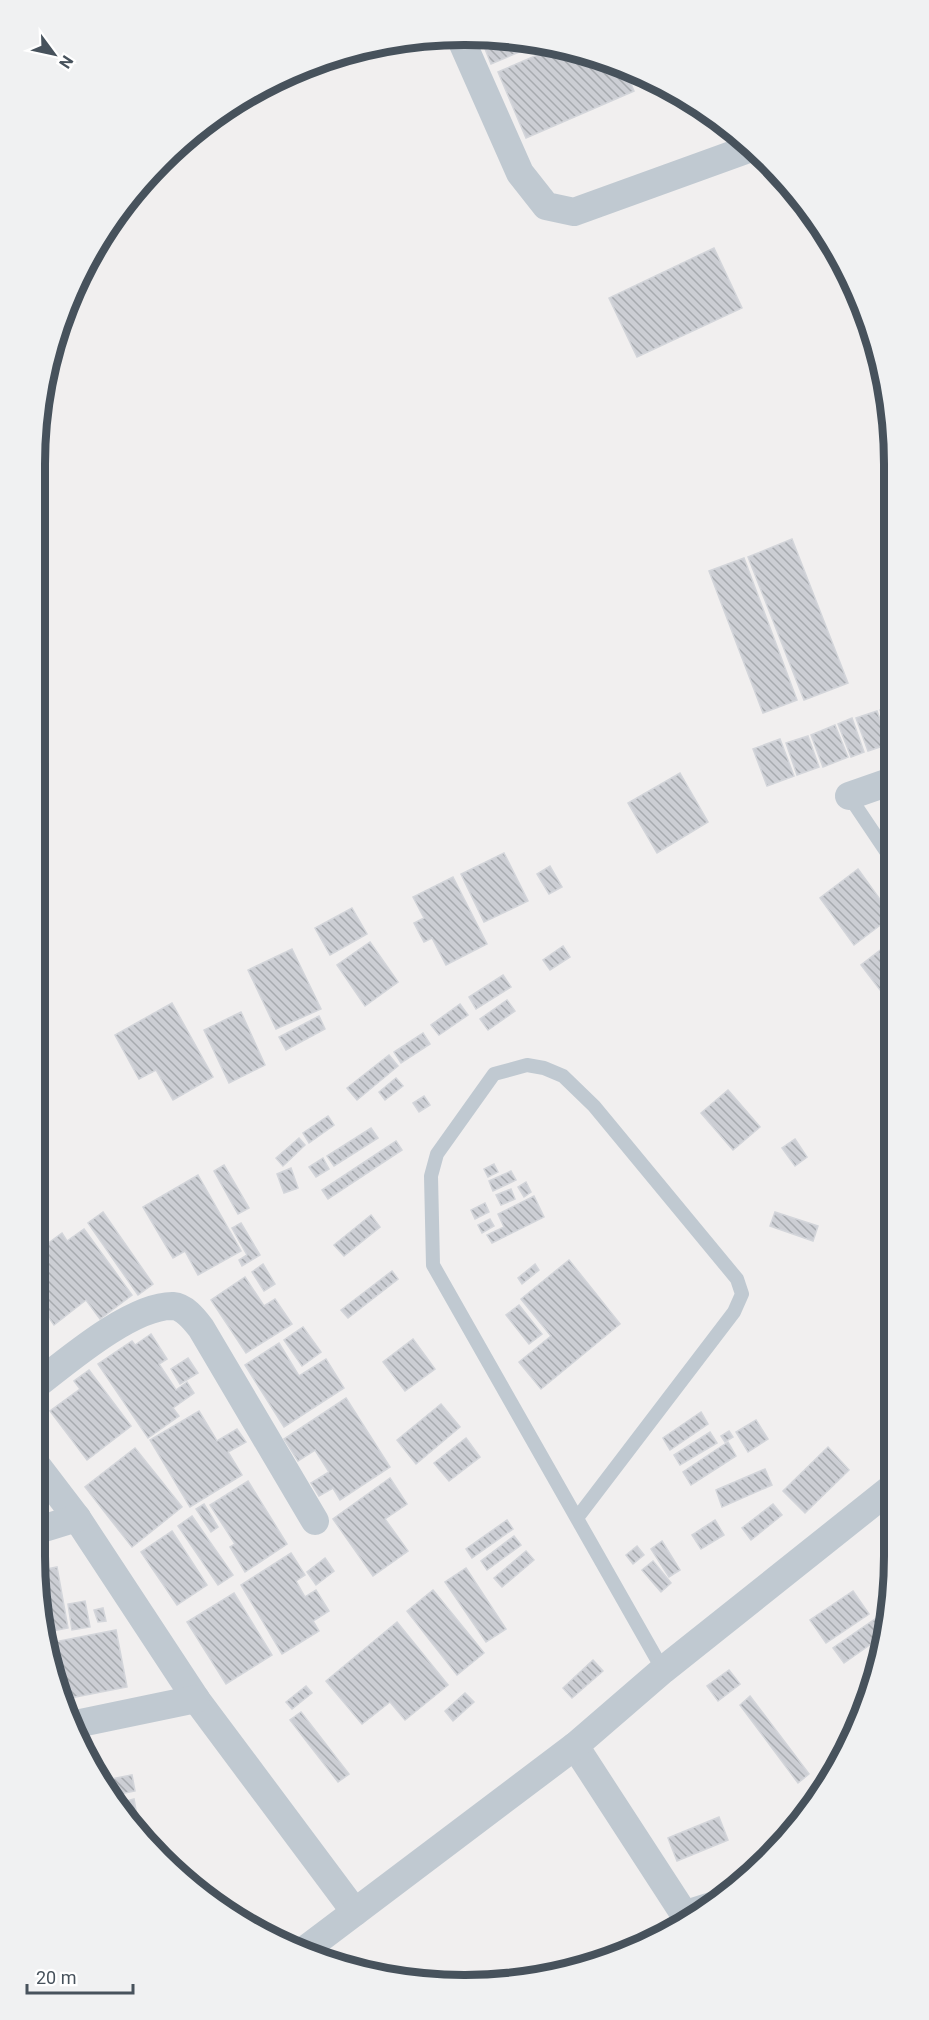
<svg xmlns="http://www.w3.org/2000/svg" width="929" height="2020" viewBox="0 0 929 2020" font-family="Roboto,sans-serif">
  <defs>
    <pattern id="building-back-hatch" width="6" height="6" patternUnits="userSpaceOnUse" patternTransform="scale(1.5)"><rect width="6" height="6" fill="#ccced4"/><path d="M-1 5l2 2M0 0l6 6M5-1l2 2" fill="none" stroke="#a7aaaf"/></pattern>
  </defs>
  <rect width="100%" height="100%" fill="#f1efef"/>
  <!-- building -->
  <g fill="url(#building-back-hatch)" stroke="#d3d5da" stroke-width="1.5">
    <polygon points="480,36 543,42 491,64"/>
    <polygon points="558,46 623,65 634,91 526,138 498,72"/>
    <polygon points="714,248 742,308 637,357 609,298"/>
    <polygon points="792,539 848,683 804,700 748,557"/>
    <polygon points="744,558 797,700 763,713 709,571"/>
    <polygon points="889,706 892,712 891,740 880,710"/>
    <polygon points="877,711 889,744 868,751 856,718"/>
    <polygon points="852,718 864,752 851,757 838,724"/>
    <polygon points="835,725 848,757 823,767 811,735"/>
    <polygon points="808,736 819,767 797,775 786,743"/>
    <polygon points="780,739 794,776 767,786 753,749"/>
    <polygon points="680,773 708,822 657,853 628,803"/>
    <polygon points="504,853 528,901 484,922 461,874"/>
    <polygon points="550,866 562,887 549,894 537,874"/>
    <polygon points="858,869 892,916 854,945 820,898"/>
    <polygon points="453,877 487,944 446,965 432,938 424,942 414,923 424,918 413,897"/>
    <polygon points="352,908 367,934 330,955 315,928"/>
    <polygon points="892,941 893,1007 861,965"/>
    <polygon points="370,942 398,982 365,1006 337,965"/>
    <polygon points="563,946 570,957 550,970 543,960"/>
    <polygon points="292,949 321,1009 276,1029 248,970"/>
    <polygon points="503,975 511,987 476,1009 469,997"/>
    <polygon points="507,1000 515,1011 488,1030 480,1019"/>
    <polygon points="172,1003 213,1077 173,1100 156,1070 139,1079 115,1035"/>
    <polygon points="460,1004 468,1015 439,1035 431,1025"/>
    <polygon points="241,1012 265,1065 229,1083 204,1030"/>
    <polygon points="319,1016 325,1029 286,1050 279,1037"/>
    <polygon points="423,1033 430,1044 401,1063 394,1052"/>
    <polygon points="389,1055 398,1066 357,1100 347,1088"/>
    <polygon points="396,1078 403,1086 385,1100 379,1092"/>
    <polygon points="728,1090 760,1127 733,1150 701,1113"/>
    <polygon points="424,1096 430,1105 419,1112 413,1103"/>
    <polygon points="328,1116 334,1125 309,1143 303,1133"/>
    <polygon points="371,1128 378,1138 334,1166 327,1156"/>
    <polygon points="299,1138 305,1145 283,1166 276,1158"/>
    <polygon points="795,1139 807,1157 795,1166 782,1148"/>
    <polygon points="396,1141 402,1150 328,1199 322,1190"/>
    <polygon points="323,1158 329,1169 316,1177 309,1167"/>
    <polygon points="494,1164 498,1172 488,1177 484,1169"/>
    <polygon points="224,1165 249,1208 238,1214 214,1171"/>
    <polygon points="291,1168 298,1188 284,1193 277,1174"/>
    <polygon points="511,1171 516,1180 493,1191 489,1181"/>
    <polygon points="198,1175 241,1251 198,1275 185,1251 173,1258 143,1207"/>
    <polygon points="526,1182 531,1192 524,1197 518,1187"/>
    <polygon points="511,1189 515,1199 501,1205 496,1195"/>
    <polygon points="534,1196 544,1217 492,1243 487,1235 504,1227 498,1214"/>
    <polygon points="485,1203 489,1212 475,1219 471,1210"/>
    <polygon points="103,1212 153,1284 138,1295 88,1223"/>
    <polygon points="775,1212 818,1226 813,1241 770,1226"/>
    <polygon points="371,1215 380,1227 344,1256 334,1245"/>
    <polygon points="490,1219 494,1226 482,1233 478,1225"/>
    <polygon points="241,1223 260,1255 242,1266 239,1260 247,1255 232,1228"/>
    <polygon points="84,1229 132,1295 100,1319 86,1300 54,1325 35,1298 35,1253 62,1233 67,1241"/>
    <polygon points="569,1260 620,1324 541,1389 519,1362 551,1336 521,1299"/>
    <polygon points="263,1264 275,1284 264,1291 252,1272"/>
    <polygon points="535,1264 539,1270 522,1284 518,1278"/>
    <polygon points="392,1271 398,1279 348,1318 341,1310"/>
    <polygon points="245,1277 264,1306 275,1299 292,1324 246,1353 211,1300"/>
    <polygon points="519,1305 542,1334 529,1344 506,1315"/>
    <polygon points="35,1322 45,1336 35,1344"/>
    <polygon points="303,1327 321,1352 302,1366 284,1340"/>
    <polygon points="151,1334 167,1359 159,1364 176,1390 187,1382 194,1393 173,1408 179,1416 148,1438 98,1364 132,1341 135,1345"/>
    <polygon points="413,1339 435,1369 405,1391 383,1362"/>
    <polygon points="279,1343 299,1376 326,1359 344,1388 284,1427 245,1365"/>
    <polygon points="188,1358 198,1373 180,1384 171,1369"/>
    <polygon points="89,1370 131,1426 87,1460 50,1411 80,1389 74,1381"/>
    <polygon points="346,1398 390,1467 340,1500 333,1488 319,1496 311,1483 329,1472 315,1450 298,1461 284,1439"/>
    <polygon points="441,1404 460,1427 416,1464 397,1440"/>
    <polygon points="199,1411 217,1441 237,1429 246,1442 228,1452 242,1475 190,1507 150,1440"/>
    <polygon points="701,1412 708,1424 670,1450 663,1438"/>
    <polygon points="756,1420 768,1439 748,1452 736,1432"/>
    <polygon points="729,1431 733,1437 725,1442 721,1436"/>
    <polygon points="710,1432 717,1443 680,1465 674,1455"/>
    <polygon points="466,1438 480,1457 449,1481 434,1463"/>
    <polygon points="728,1442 736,1456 691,1485 683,1472"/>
    <polygon points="828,1447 849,1470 805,1513 783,1491"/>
    <polygon points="135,1448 182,1507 132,1547 85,1487"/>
    <polygon points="765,1469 772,1485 722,1507 716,1490"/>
    <polygon points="390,1478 407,1504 385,1519 408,1551 373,1576 333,1519"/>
    <polygon points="248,1481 287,1544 245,1572 230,1547 235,1544 210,1505"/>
    <polygon points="204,1504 218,1527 211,1532 196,1509"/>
    <polygon points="773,1504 782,1515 751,1540 742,1528"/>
    <polygon points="192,1516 233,1575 218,1585 178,1526"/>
    <polygon points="507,1520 513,1529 472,1558 466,1549"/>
    <polygon points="715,1520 724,1535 701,1549 692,1535"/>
    <polygon points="172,1531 207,1585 177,1605 141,1552"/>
    <polygon points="514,1536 521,1545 487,1570 481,1561"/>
    <polygon points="662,1541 680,1570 669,1577 651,1549"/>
    <polygon points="637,1546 644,1555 633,1564 626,1555"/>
    <polygon points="526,1551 534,1560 502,1587 494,1578"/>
    <polygon points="291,1553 305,1575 296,1581 305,1597 316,1590 329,1611 313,1621 319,1631 282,1654 241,1585"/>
    <polygon points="325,1558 334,1571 316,1585 307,1572"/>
    <polygon points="653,1561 671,1583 661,1592 642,1570"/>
    <polygon points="894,1565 892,1579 886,1569"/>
    <polygon points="57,1567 68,1628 47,1632 37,1571"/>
    <polygon points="466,1568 506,1629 486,1642 445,1582"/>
    <polygon points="433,1590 484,1653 457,1675 407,1611"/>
    <polygon points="853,1591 869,1614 826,1643 810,1620"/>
    <polygon points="234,1593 272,1655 226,1684 187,1622"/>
    <polygon points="85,1601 90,1627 72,1630 68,1604"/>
    <polygon points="103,1608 106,1621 98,1622 94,1610"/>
    <polygon points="875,1619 885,1634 844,1663 833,1648"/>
    <polygon points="397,1622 448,1685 405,1720 390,1702 362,1724 326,1681"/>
    <polygon points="116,1630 127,1687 70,1698 68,1683 56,1686 49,1643"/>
    <polygon points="593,1660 603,1671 572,1698 563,1688"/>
    <polygon points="729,1670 740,1684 718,1701 707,1686"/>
    <polygon points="306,1686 312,1693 292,1709 286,1702"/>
    <polygon points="465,1693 474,1702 453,1721 445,1711"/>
    <polygon points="750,1696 809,1774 798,1783 740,1705"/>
    <polygon points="301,1712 349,1774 338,1782 290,1720"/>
    <polygon points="132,1775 135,1791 110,1796 102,1784 101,1781"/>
    <polygon points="134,1799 137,1816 126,1818 116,1804"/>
    <polygon points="719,1817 728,1840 677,1861 668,1838"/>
  </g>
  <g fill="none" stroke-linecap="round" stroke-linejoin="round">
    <!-- lane -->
    <g stroke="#c0c9d1" stroke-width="14">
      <polyline points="849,796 892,860"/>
      <polyline points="577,1518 734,1312 742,1294 737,1279 594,1106 563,1076 544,1068 527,1065 494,1074 437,1154 431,1176 433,1265 663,1670"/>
      <polyline points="682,1908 717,1897"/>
    </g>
    <!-- street -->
    <g stroke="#c0c9d1" stroke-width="28">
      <polyline points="459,35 520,173 546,206 574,212 751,148"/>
      <polyline points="849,796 892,781"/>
      <path d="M 35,1386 C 66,1362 132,1305 173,1306 C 185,1307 194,1319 201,1328 L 315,1521"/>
      <polyline points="35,1463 77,1518 196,1699 355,1912"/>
      <polyline points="35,1531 77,1518"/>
      <polyline points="71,1725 196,1699"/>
      <polyline points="575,1746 688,1920"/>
      <polyline points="306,1949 575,1746 663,1670 894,1486"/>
    </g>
  </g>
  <!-- crop -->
  <path d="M0 0H929V2020H0ZM464 45H465A419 419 0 0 1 884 464V1556A419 419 0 0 1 465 1975H464A419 419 0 0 1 45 1556V464A419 419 0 0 1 464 45Z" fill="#f0f1f2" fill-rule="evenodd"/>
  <path fill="none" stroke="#47525c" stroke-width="8" d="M464 45H465A419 419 0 0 1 884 464V1556A419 419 0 0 1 465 1975H464A419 419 0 0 1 45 1556V464A419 419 0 0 1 464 45Z"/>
  <!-- north arrow -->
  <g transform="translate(54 54) rotate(123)" stroke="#ffffff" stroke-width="4.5" paint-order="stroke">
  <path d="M0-4.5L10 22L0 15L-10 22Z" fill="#47525c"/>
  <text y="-9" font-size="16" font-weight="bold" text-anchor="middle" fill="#47525c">N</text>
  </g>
  <!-- scale -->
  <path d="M27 1984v9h106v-9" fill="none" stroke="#47525c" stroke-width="3"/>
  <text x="36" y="1984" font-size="18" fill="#47525c" stroke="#ffffff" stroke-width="4.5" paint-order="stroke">20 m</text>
</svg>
